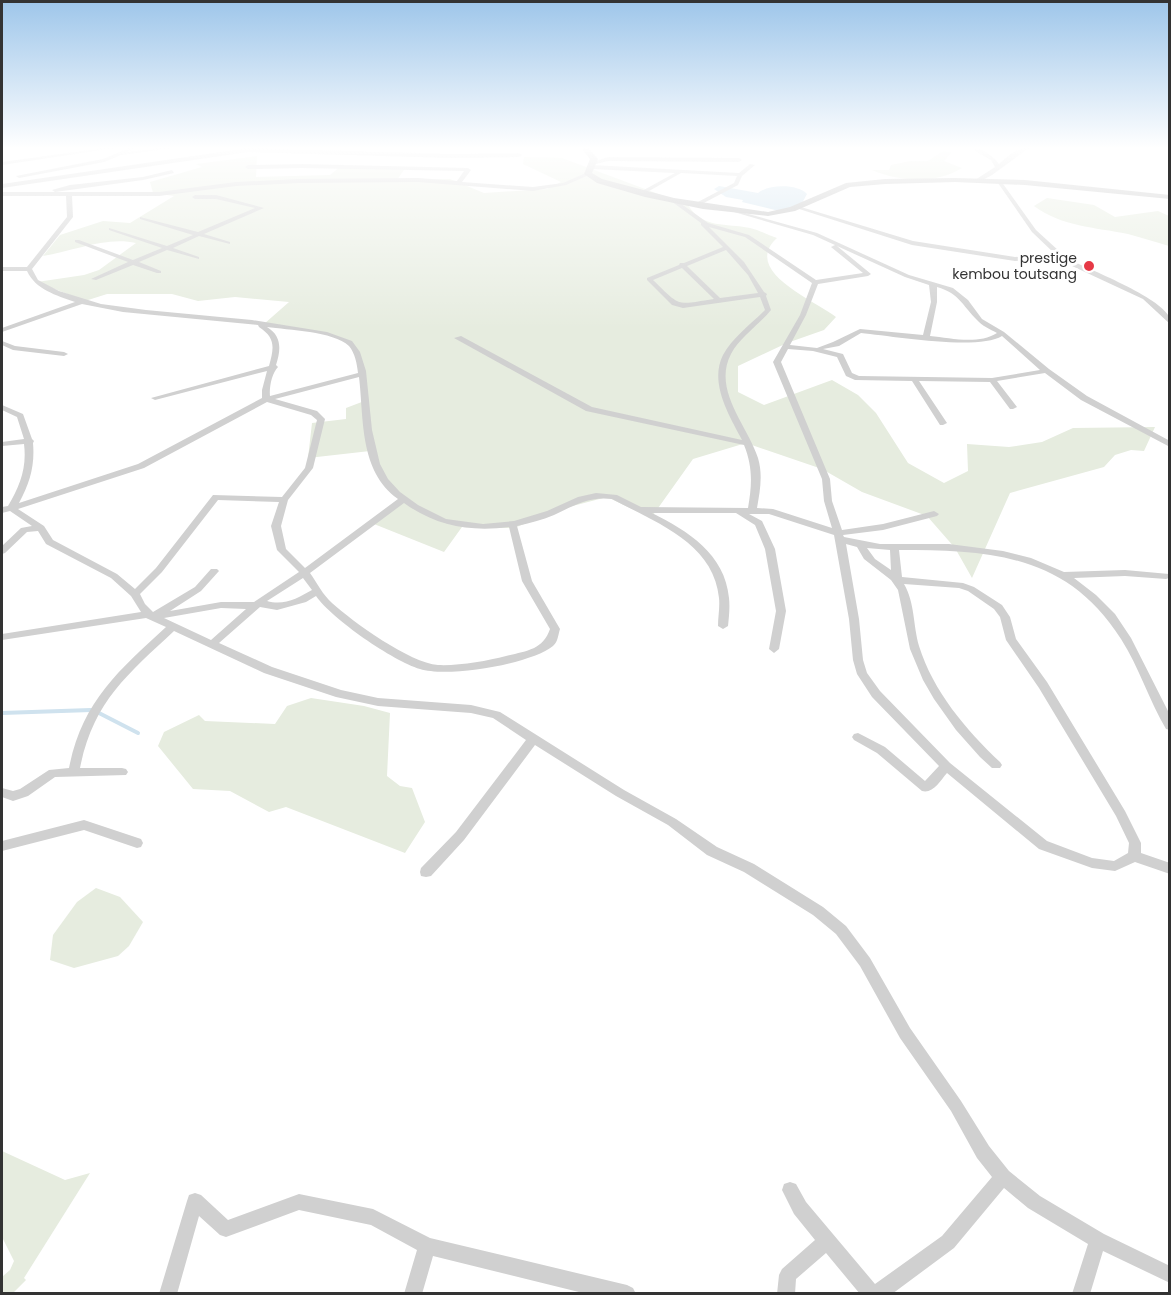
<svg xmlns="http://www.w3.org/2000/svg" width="1171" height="1295" viewBox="0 0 1171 1295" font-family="Poppins,sans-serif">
  <rect width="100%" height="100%" fill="#fff"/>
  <!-- green -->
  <g fill="#e6ecdf">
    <path d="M 943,151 L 952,152 L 944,161 L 962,168 C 936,184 900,182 872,170 L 889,170 L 891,165 L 910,161 L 928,161 Z"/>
    <path d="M 257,156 L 256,177 L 330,175 L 341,166 L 406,167 L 397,180 L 450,179 L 484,193 L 547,189 L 561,182 L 523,164 L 524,157 L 571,158 L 562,158 L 688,205 C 703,229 726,223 750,228 C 759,230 768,235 777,238 C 741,271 814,300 836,317 L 824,330 L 787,343 L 738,366 L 738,392 L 764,405 L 832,380 L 858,395 L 876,413 L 908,463 L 944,483 L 968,471 L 967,444 L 1009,447 L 1042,442 L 1073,428 L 1155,427 L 1144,451 L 1131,450 L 1115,455 L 1104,467 L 1010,493 L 972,578 L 955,548 L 927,516 L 862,492 L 822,469 L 746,443 L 693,459 L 651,518 L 607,497 L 565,508 L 514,528 L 462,527 L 444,552 L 369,522 L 403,502 L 385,483 L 370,451 L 308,458 L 312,423 L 346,419 L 346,408 L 367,400 C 365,386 360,356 351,346 C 336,331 285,327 264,324 L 289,302 L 235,297 L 198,301 L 172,294 L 107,294 L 85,301 L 37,282 L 84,275 L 99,270 L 136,243 C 107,236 73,251 43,256 L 60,235 L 103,221 L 130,223 L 174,196 L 153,193 L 150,182 L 202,167 L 196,164 Z"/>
    <path d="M 1047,198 L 1094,205 L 1115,217 L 1158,211 L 1169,216 L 1169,246 C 1156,242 1142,238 1128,234 C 1094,227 1063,227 1034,206 Z"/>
    <polygon points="311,698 364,706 390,713 387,776 400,786 412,788 425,822 405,853 286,807 269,812 230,791 193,789 158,746 164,732 199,715 205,721 275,724 287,706"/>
    <polygon points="96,888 120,897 143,922 129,946 118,956 74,968 50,960 53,935 77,902"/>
    <polygon points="2,1151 65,1180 90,1173 24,1278 26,1280 13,1293 2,1293 2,1277 10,1270 14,1261 2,1237"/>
  </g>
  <!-- water -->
  <path fill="#cfe2ee" d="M 719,186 L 758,193 C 769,184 798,184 807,194 L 801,205 L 779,211 L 742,202 L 743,200 L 726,197 L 714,189 Z"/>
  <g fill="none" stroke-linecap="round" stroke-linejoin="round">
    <!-- stream -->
    <g stroke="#cfe2ee" stroke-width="4">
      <polyline points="97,712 138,733"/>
      <polyline points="2,713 91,710"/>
    </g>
    <!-- street -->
    <g fill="#d0d0d0" fill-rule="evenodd">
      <polygon points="104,148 115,148 2,165 2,162"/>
      <polygon points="129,148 135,148 127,152 162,148 174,148 121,155 104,162 19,178 16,176 103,159"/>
      <polygon points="248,148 451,154 519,153 522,155 519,157 451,158 248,152 2,188 2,184"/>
      <path d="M 975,148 C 982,148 994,157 999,164 C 1007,157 1017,147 1029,148 L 992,175 L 977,183 L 975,180 L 995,167 L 991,160 L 975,151 Z"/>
      <polygon points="608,157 739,158 742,160 739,162 608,161 592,165 739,173 750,164 755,165 742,176 738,185 698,206 695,204 696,203 734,183 737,176 681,173 642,195 639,193 640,192 675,173 591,169 588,167 592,165 590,163"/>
      <path d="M 302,164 L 468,168 L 471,170 L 462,182 L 533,187 L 563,183 L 588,172 L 591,174 L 566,185 L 533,191 L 418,182 L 299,183 L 236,186 L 159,196 L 72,196 L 73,217 L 32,269 L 38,280 L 59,291 L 101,304 L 146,310 L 252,320 L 327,332 L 352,341 L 360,352 L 366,371 L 372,430 L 380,464 L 388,479 L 400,492 L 418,505 L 446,519 L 483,524 L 514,521 L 547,511 L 578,497 L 596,493 L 617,495 L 641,507 L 748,508 C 752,485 753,467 744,445 L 586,411 L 454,338 L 461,336 L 592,407 L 742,440 C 729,415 709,383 723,355 C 732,338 751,324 765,310 L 760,297 L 683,308 L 672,305 L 647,280 L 647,278 L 679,265 L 680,263 L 684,263 L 723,247 L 701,225 L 701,223 L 671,201 L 670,200 L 673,198 L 708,223 L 749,235 L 816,280 L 863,273 L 831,247 L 835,245 L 813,235 L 734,212 L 734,210 L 817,233 L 909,275 L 953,288 L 968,300 L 982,319 L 1004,332 L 1049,369 L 1087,396 L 1170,441 L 1170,447 L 1081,400 L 1045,373 L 997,381 L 1017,407 L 1013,409 L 1010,409 L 990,382 L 919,381 L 947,423 L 943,425 L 940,425 L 912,381 L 855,380 L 846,376 L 837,357 L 813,351 L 788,349 L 781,362 L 830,479 L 832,501 L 842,530 L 883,524 L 934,511 L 939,514 L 937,516 L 883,530 L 843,535 L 844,537 L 880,544 L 949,544 L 1003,551 L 1031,558 L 1064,572 L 1125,570 L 1169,574 L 1169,578 L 1166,579 L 1125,576 L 1074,578 L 1096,595 L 1115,614 L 1131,638 L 1170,715 L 1170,730 L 1166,729 C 1149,700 1139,667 1121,639 C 1067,554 990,550 899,550 L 902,577 L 963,583 L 974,587 L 1002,605 L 1010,617 L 1016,639 L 1047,682 L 1125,811 L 1141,843 L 1141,853 L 1170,863 L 1170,874 L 1135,862 L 1115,871 L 1092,868 L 1039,849 L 947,773 C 940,781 933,794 922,791 L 877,753 L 854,740 L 852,737 L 854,734 L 858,733 L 885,747 L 925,781 L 939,766 L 872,697 L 857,674 L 853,660 L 849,619 L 834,535 L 769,514 L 749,514 L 762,521 L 775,549 L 786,611 L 779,649 L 774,653 L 769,649 L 776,611 L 765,549 L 755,525 L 736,513 L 652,513 C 688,531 725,554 729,598 C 730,607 729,617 728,626 L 723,629 L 718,626 C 718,617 720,607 719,598 C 714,543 655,522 612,499 C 589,496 573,506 554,515 C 542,520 530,523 517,526 L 532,581 L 560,629 C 558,635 558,642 553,646 C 531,664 448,678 420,669 C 393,661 332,619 316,596 L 306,602 L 277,610 L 260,607 L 219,643 L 272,667 L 341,690 L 378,698 L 471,705 L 500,712 L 624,790 L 676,819 L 717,847 L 754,864 L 823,907 L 846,926 L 870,958 L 910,1028 L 961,1101 L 989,1146 L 1009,1171 L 1040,1196 L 1104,1234 L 1170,1266 L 1170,1283 L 1103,1251 L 1090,1294 L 1072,1294 L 1088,1244 L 1028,1208 L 1004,1188 L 954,1248 L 892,1294 L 860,1294 L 826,1253 L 796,1279 L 795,1294 L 777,1294 L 779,1275 L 782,1269 L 815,1240 L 794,1214 L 782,1190 L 784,1184 L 790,1182 L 796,1184 L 806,1202 L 875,1284 L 942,1236 L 992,1177 L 977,1158 L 951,1111 L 900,1038 L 860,966 L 836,934 L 813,915 L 744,872 L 707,855 L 668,825 L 616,796 L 535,745 L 464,840 L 431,876 L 426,877 L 421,876 L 420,872 L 421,868 L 456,832 L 526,740 L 493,718 L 471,713 L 378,706 L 336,697 L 264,673 L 174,631 C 127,675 93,702 80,768 L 122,768 L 126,769 L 128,772 L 126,775 L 55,777 L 28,796 L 13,801 L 2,797 L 2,788 L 13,791 L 20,789 L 49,770 L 69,768 C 82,702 118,671 166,627 L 146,618 L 2,640 L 2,634 L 141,612 L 131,596 L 111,578 L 46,544 L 38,531 L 27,532 L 5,553 L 2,554 L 2,546 L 21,528 L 32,526 L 10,511 L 2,513 L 2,507 L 8,506 C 20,486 27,468 24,444 L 2,446 L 2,442 L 24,439 L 17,417 L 2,410 L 2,405 L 23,414 L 32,439 L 34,441 L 33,443 C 35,465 30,483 19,503 L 138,464 L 262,398 L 262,390 L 267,371 L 155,400 L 151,398 L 269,366 C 274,348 276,338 259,327 L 258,325 L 123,312 L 82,304 L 2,332 L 2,328 L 75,302 C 56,295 36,290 27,271 L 2,271 L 2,267 L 27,267 L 67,217 L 66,196 L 2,196 L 2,192 L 159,192 L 236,182 L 299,179 L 418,178 L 457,181 L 464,171 L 302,168 L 248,169 L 245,167 L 248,165 ZM 709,227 L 745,237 L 812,283 L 800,315 L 773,362 L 822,479 L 824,501 L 832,528 L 773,509 L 757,508 C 760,491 763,475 758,458 C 748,426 712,390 731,354 C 740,337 759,325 771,310 L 766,296 L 767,294 L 764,292 L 744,262 ZM 837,246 L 905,277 L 929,285 L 931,302 L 923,335 L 860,329 L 833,342 L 817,348 L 790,345 L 806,315 L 818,284 L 868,276 L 871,274 ZM 726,250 L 748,275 L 758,293 L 720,298 L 687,266 ZM 682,268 L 714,299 C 675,305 681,307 653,280 ZM 937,287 C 960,294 961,304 977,320 C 982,326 990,329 997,333 C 978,345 951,338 930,336 L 937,302 ZM 267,327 C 288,330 333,331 349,346 C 355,353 357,364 358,373 L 270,396 C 269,387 272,373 278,367 L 276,365 C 281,350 282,336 267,327 ZM 861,333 C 892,336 978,351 1002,336 L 1040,370 L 992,378 L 859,376 L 852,373 L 843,354 L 823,349 L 839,346 ZM 359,377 C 364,419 359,471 398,499 L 305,568 L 286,549 L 281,526 L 288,500 L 313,468 L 325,419 L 317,411 L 275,399 ZM 267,402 L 311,415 L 317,420 L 305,468 L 282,497 L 213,495 L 156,568 L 135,589 L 117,574 L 53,540 L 44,526 L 18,509 L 144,468 ZM 218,500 L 279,502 L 271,526 L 277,550 L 299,572 L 254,602 L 221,602 L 170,611 L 201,591 L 219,571 L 217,569 L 211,569 L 195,587 L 153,612 L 145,604 L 140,594 L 162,572 ZM 404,503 C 436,526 470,532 509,527 L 522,581 L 550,629 C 543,650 526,651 506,656 C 487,661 458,666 438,665 C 410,663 353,622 332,603 C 323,595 317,583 310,573 ZM 846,544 L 857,547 L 864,559 L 891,580 L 898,590 L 910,649 L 923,680 L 934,699 L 956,730 L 980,757 L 992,768 L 1000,768 L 1002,765 L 1000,762 C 966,730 933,691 919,646 C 913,625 915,603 904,584 L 959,588 L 968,591 L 994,609 L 1000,617 L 1006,640 L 1039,688 L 1116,816 L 1129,843 L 1128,853 L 1114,861 L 1092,858 L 1047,841 L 950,763 L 880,691 L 867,673 L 863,660 L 859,619 ZM 867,548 L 890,550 L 891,570 L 875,559 ZM 303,578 L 312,590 C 298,598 284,606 267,601 ZM 221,608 L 246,609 L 211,640 L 164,618 Z"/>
      <polygon points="172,170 174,173 143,180 55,192 52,190 70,185 143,177"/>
      <path d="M 1001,181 L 1036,230 L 1059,251 L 1061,256 C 1084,267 1156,295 1168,315 C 1170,319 1170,320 1170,324 L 1143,299 L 1057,259 L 1015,261 L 912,245 L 796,208 L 801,207 L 913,241 L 1015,257 L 1055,255 L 1054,253 L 1032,232 L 998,183 Z"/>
      <polygon points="216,195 264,208 204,234 230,242 230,244 199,236 173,248 199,257 199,259 167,250 139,262 161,271 161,273 157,273 133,265 96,280 91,279 128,262 75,242 75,240 79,240 133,260 162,248 109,230 109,228 167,246 193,235 140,219 140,217 198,232 255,208 216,199 195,199 192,197 195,195"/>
      <polygon points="2,341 15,346 64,352 68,354 64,356 13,350 2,345"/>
      <polygon points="84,820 141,839 143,843 141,847 137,848 84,830 2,851 2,841"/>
      <polygon points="195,1193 201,1195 228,1220 299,1194 373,1209 430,1238 627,1285 633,1288 636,1294 587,1294 433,1256 422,1294 404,1294 417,1250 371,1225 299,1210 226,1237 220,1235 199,1216 177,1294 159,1294 187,1201 189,1195"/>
    </g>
    <!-- secondary -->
    <polygon fill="#bdbdbd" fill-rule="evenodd" points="581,148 588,148 598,159 592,173 602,179 674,198 768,212 790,207 846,183 885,179 955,178 1025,180 1170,195 1170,199 1025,185 955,182 885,184 850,187 795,211 768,216 703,209 645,197 597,183 584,174 590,159"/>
  </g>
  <!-- sky -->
  <linearGradient id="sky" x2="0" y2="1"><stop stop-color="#9ec6ea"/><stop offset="0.45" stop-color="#fff"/><stop offset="1" stop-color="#fff" stop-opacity="0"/></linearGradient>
  <rect width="1171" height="329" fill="url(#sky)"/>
  <!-- markers -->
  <circle fill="#e63946" stroke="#fff" stroke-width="2" cx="1089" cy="266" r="6"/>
  <g text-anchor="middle" stroke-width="6" stroke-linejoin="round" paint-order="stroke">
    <!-- far-poi labels -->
    <g font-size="14" fill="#333" stroke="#fff" text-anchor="end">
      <text x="1077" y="263">prestige<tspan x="1077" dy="16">kembou toutsang</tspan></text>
    </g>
  </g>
  <!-- border -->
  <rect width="1171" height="1295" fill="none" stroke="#333333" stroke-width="6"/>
</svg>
